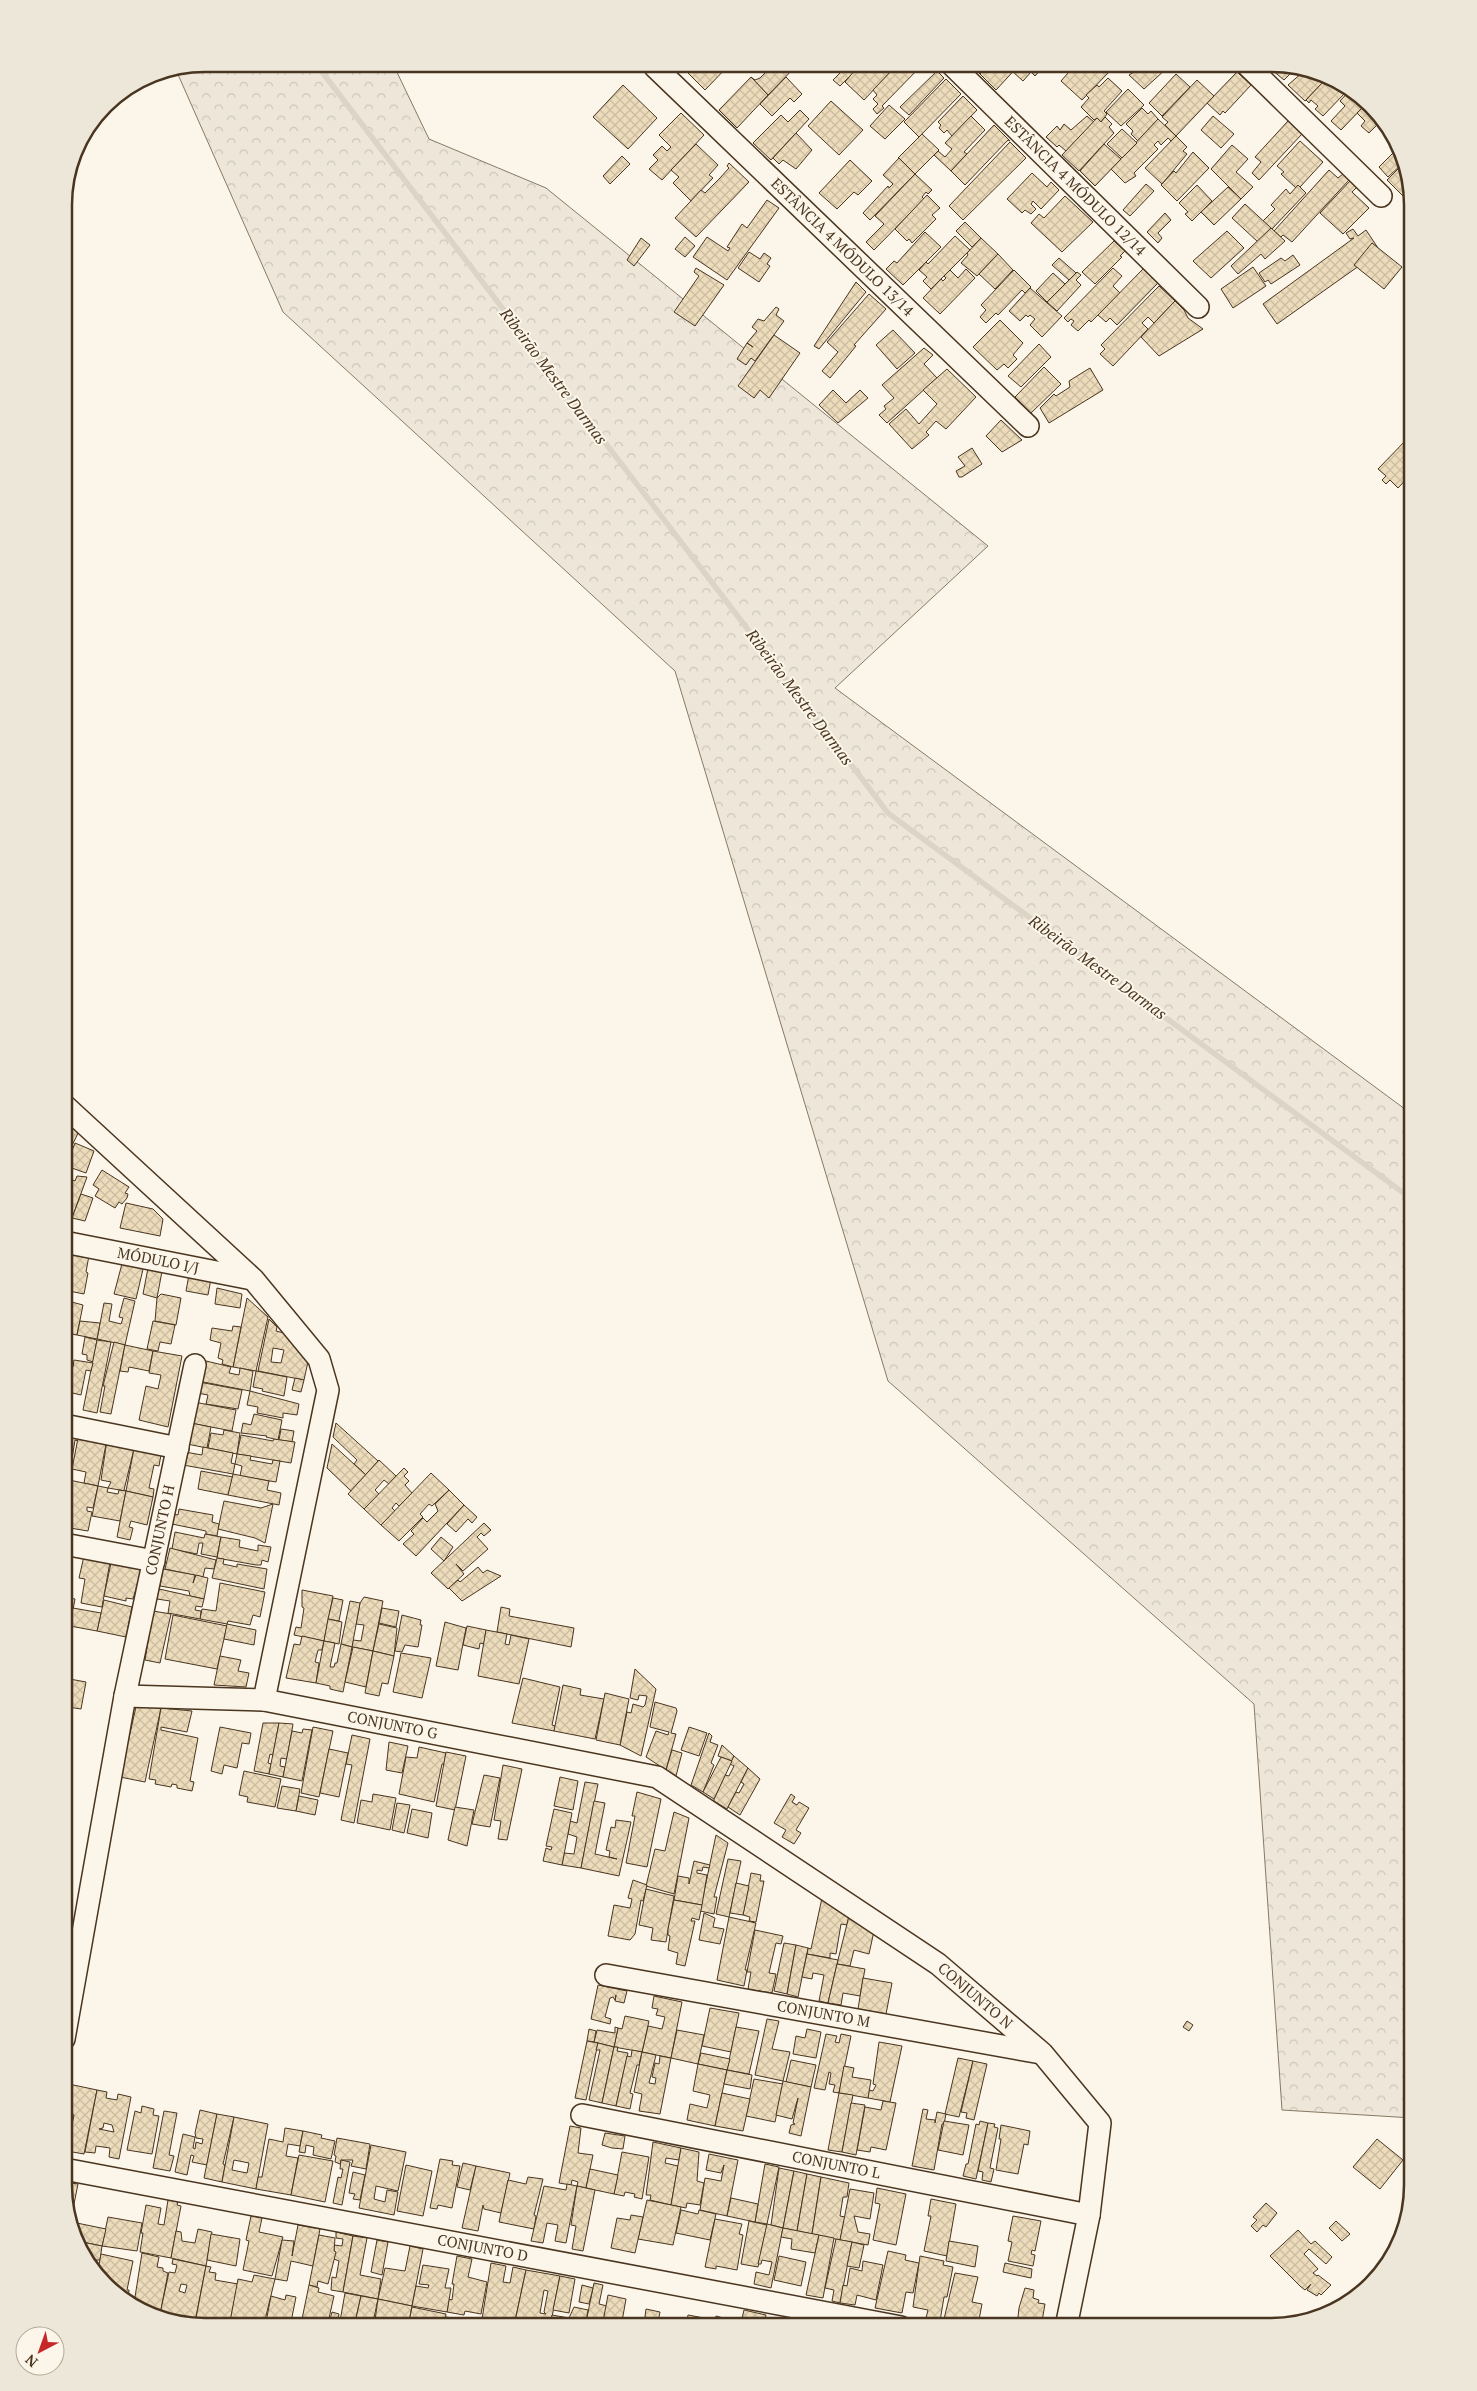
<svg xmlns="http://www.w3.org/2000/svg" width="1477" height="2391" viewBox="0 0 1477 2391" font-family="'PT Serif',serif">
  <defs>
    <pattern id="forest-crowns" width="20" height="18" patternUnits="userSpaceOnUse" patternTransform="scale(1.25)"><rect width="20" height="18" fill="#ede6d9"/><path d="M2 6a3 3 0 1 1 6 0M12 15a3 3 0 1 1 6 0" fill="none" stroke="#cdc6ba"/></pattern>
    <pattern id="building-cross-hatch" width="8" height="8" patternUnits="userSpaceOnUse" patternTransform="scale(1.25)"><rect width="8" height="8" fill="#ecdcbc"/><path d="M0 0l8 8M0 8l8-8" fill="none" stroke="#ccbda1"/></pattern>
  </defs>
  <rect width="100%" height="100%" fill="#fbf6e9"/>
  <!-- forest -->
  <polygon fill="url(#forest-crowns)" stroke="#887966" points="206,64 393,64 429,139 546,188 988,546 835,688 1413,1115 1413,2118 1282,2110 1254,1704 888,1381 675,671 283,312 176,70"/>
  <g fill="none" stroke-linecap="round" stroke-linejoin="round">
    <!-- stream -->
    <polyline stroke="#dcd4c6" stroke-width="5.5" points="316,64 888,813 1413,1200"/>
  </g>
  <!-- building -->
  <g fill="url(#building-cross-hatch)" stroke="#4a3520" fill-rule="evenodd">
    <polygon points="687,64 730,64 705,90 683,68"/>
    <polygon points="774,64 798,64 768,95 751,77 755,80 760,78"/>
    <polygon points="839,64 862,64 840,86 833,80 844,69"/>
    <polygon points="866,64 898,64 864,100 845,82 855,70 857,73"/>
    <polygon points="898,64 926,64 923,64 882,106 884,108 877,114 873,109 878,104 873,99 877,95 873,90"/>
    <polygon points="970,64 990,64 980,74"/>
    <polygon points="990,64 1020,64 996,90 980,74"/>
    <polygon points="1020,64 1046,64 1035,76 1031,72 1023,81 1013,72"/>
    <polygon points="1076,64 1100,64 1109,72 1082,100 1061,81"/>
    <polygon points="1100,64 1117,64 1109,72"/>
    <polygon points="1161,64 1166,69 1144,89 1129,75 1134,72 1126,65"/>
    <polygon points="1265,64 1281,64 1295,69 1284,80"/>
    <polygon points="937,71 944,78 909,115 900,107"/>
    <polygon points="1237,72 1251,85 1225,113 1223,111 1220,115 1207,103"/>
    <polygon points="1303,72 1325,80 1305,101 1288,85"/>
    <polygon points="1176,74 1190,87 1162,116 1149,103"/>
    <polygon points="751,77 768,95 737,128 719,110"/>
    <polygon points="786,77 802,94 794,102 790,98 772,116 760,104"/>
    <polygon points="1108,78 1122,91 1104,111 1107,114 1101,122 1097,118 1094,120 1081,107 1089,98 1086,95 1097,85 1099,87"/>
    <polygon points="946,79 961,94 919,137 904,122"/>
    <polygon points="1197,80 1214,96 1176,136 1165,125 1168,122 1162,117"/>
    <polygon points="1325,80 1345,86 1341,90 1344,94 1323,116 1315,109 1318,106 1311,100 1309,103 1306,100"/>
    <polygon points="623,85 657,118 628,149 593,117"/>
    <polygon points="1128,89 1144,105 1121,126 1106,112"/>
    <polygon points="1351,89 1365,105 1341,130 1331,121 1345,106 1340,101"/>
    <polygon points="963,96 977,110 952,136 947,130 944,133 939,128 941,125 938,122"/>
    <polygon points="831,101 863,130 839,155 808,126"/>
    <polygon points="889,105 905,119 885,139 870,126"/>
    <polygon points="1365,105 1380,122 1369,133 1361,126 1365,121 1357,113"/>
    <polygon points="1142,108 1148,114 1151,111 1158,119 1138,141 1131,134 1133,131 1126,124"/>
    <polygon points="800,110 809,119 771,160 753,143 781,115 788,122"/>
    <polygon points="681,113 704,135 662,180 649,169 658,160 653,155 662,146 667,151 671,147 659,135"/>
    <polygon points="971,116 985,130 964,152 967,154 951,171 934,155 938,151 945,157 952,149 945,143"/>
    <polygon points="1087,116 1094,122 1066,151 1059,145 1057,147 1046,137 1057,126 1060,130 1064,124 1071,130"/>
    <polygon points="1213,116 1234,134 1221,148 1201,130"/>
    <polygon points="1105,117 1112,124 1109,127 1114,133 1079,171 1062,155 1097,118 1101,122"/>
    <polygon points="1158,119 1176,136 1171,141 1168,138 1161,145 1158,141 1154,145 1158,149 1134,173 1136,176 1125,183 1111,169"/>
    <polygon points="1288,121 1302,134 1259,180 1252,173 1261,162 1255,157"/>
    <polygon points="994,125 1010,141 1008,140 965,185 951,171"/>
    <polygon points="1122,129 1137,143 1122,158 1107,144"/>
    <polygon points="796,133 812,150 796,169 783,160 779,164 773,158"/>
    <polygon points="922,134 939,150 915,174 898,158"/>
    <polygon points="1176,136 1187,147 1183,151 1187,154 1162,184 1145,168"/>
    <polygon points="1300,141 1323,162 1300,187 1298,185 1296,188 1281,174 1284,172 1277,166"/>
    <polygon points="1010,142 1026,158 963,220 949,206"/>
    <polygon points="696,144 718,165 709,175 713,178 691,201 673,183 679,177 671,170"/>
    <polygon points="1104,144 1121,159 1095,186 1080,171"/>
    <polygon points="1232,145 1248,159 1236,172 1253,187 1241,199 1211,169"/>
    <polygon points="1399,147 1403,163 1388,177 1379,167"/>
    <polygon points="1193,152 1209,168 1177,201 1161,185 1174,171 1176,173"/>
    <polygon points="622,156 630,164 610,184 603,176"/>
    <polygon points="899,158 915,174 870,220 863,213 888,186 889,188 893,184 883,175"/>
    <polygon points="850,160 872,181 858,195 854,192 837,209 819,193"/>
    <polygon points="729,163 749,182 696,237 675,218 701,190 705,193 720,178 729,168 727,166"/>
    <polygon points="1404,166 1410,191 1403,196 1387,180 1400,167"/>
    <polygon points="1329,170 1338,178 1343,174 1349,180 1292,242 1283,235 1281,237 1274,231"/>
    <polygon points="1032,173 1047,187 1051,182 1059,190 1041,209 1033,201 1031,204 1036,209 1031,214 1025,210 1022,213 1007,199"/>
    <polygon points="915,174 932,190 928,194 926,192 922,197 924,199 874,250 866,242 884,224 875,216"/>
    <polygon points="1350,181 1357,187 1352,192 1369,208 1343,234 1320,213"/>
    <polygon points="1146,184 1154,191 1130,216 1123,210"/>
    <polygon points="1197,185 1212,201 1192,221 1185,214 1188,212 1179,203"/>
    <polygon points="1298,185 1306,193 1272,229 1263,221 1275,209 1271,205 1286,189 1290,194"/>
    <polygon points="1228,187 1241,199 1214,225 1201,212"/>
    <polygon points="927,195 940,208 932,215 936,219 912,243 909,239 907,241 895,229"/>
    <polygon points="1065,196 1093,222 1062,252 1031,223 1039,214 1044,218"/>
    <polygon points="767,200 779,208 727,280 693,257 707,237 728,251 730,248 727,247 742,224 747,228"/>
    <polygon points="1245,204 1271,228 1258,242 1232,218"/>
    <polygon points="1165,213 1171,220 1158,233 1162,238 1158,243 1147,232"/>
    <polygon points="965,222 981,238 972,247 956,231"/>
    <polygon points="1271,228 1285,241 1265,259 1261,254 1238,274 1231,266"/>
    <polygon points="1353,229 1358,236 1366,230 1380,251 1277,324 1263,304 1354,238 1350,239 1346,233"/>
    <polygon points="1227,231 1244,248 1211,278 1193,261"/>
    <polygon points="925,232 941,247 903,285 886,269 894,261 897,263"/>
    <polygon points="955,236 970,250 931,289 923,281 927,277 919,270 926,262 928,264"/>
    <polygon points="685,237 695,246 685,257 675,249"/>
    <polygon points="641,238 650,245 634,266 627,260"/>
    <polygon points="981,238 998,254 977,276 961,263 968,255 967,253"/>
    <polygon points="1114,241 1125,251 1120,256 1122,257 1095,284 1082,272"/>
    <polygon points="1372,243 1402,267 1384,289 1354,265"/>
    <polygon points="749,252 760,259 764,253 771,258 767,264 770,266 759,282 738,268"/>
    <polygon points="998,254 1013,270 995,289 979,274"/>
    <polygon points="1293,255 1300,265 1271,284 1268,280 1265,282 1259,273 1281,258 1285,261"/>
    <polygon points="1059,258 1076,273 1069,280 1052,265"/>
    <polygon points="1253,267 1266,286 1233,308 1221,289"/>
    <polygon points="696,268 724,285 695,326 674,312 699,276 694,272"/>
    <polygon points="1113,268 1122,276 1113,286 1120,293 1091,322 1089,320 1078,331 1071,325 1074,321 1071,319 1068,322 1064,318"/>
    <polygon points="966,269 975,278 940,314 923,298 941,279 943,281 946,278 944,276 950,270 958,278"/>
    <polygon points="1143,269 1158,283 1117,325 1110,318 1106,322 1098,315"/>
    <polygon points="1014,270 1031,287 1025,293 1022,290 998,315 996,313 986,323 980,317 986,310 981,305"/>
    <polygon points="1077,272 1081,275 1076,280 1081,285 1057,311 1047,302"/>
    <polygon points="1053,273 1065,284 1047,302 1036,291"/>
    <polygon points="856,282 866,292 819,349 814,346"/>
    <polygon points="1159,286 1175,301 1154,323 1148,317 1142,323 1148,329 1113,366 1100,354 1105,349 1101,345"/>
    <polygon points="1030,288 1062,316 1042,337 1030,325 1035,319 1030,315 1028,317 1026,315 1020,321 1009,311"/>
    <polygon points="869,294 886,309 854,345 856,346 830,378 822,371 838,352 827,342"/>
    <polygon points="1175,301 1184,310 1188,318 1203,329 1159,356 1141,337"/>
    <polygon points="776,307 779,309 776,315 784,321 755,361 751,358 746,365 737,359 747,343 753,347 747,343 757,331 752,327 758,319 764,321"/>
    <polygon points="1000,320 1023,343 1013,355 1017,359 1008,368 1004,364 997,370 973,347"/>
    <polygon points="893,330 915,353 897,369 876,345"/>
    <polygon points="774,335 800,353 769,398 760,390 754,398 738,386"/>
    <polygon points="1039,344 1051,357 1021,387 1008,376"/>
    <polygon points="924,348 933,355 924,364 937,378 887,423 879,415 886,409 884,406 894,398 882,385"/>
    <polygon points="1044,367 1061,384 1031,413 1015,397"/>
    <polygon points="1090,368 1103,390 1049,423 1040,408 1054,394 1056,396 1070,387 1069,381"/>
    <polygon points="947,369 976,397 946,429 936,421 926,432 929,435 912,449 889,424 906,409 919,424 937,404 923,390"/>
    <polygon points="833,390 846,403 860,390 868,398 838,423 819,405"/>
    <polygon points="1001,420 1022,440 1002,452 986,436"/>
    <polygon points="1413,427 1413,472 1398,488 1390,480 1386,484 1382,480 1386,476 1378,469 1408,438 1404,433"/>
    <polygon points="972,448 982,464 962,477 959,477 956,471 965,466 958,457"/>
    <polygon points="76,1121 82,1125 64,1162 64,1145 70,1129 68,1127 70,1128"/>
    <polygon points="75,1143 94,1151 86,1173 66,1166"/>
    <polygon points="102,1170 129,1187 125,1193 128,1194 127,1198 122,1204 119,1202 115,1208 95,1196 99,1189 93,1185"/>
    <polygon points="77,1176 87,1177 72,1218 64,1216 64,1180 65,1177 75,1181"/>
    <polygon points="81,1194 93,1198 85,1221 72,1218"/>
    <polygon points="126,1203 153,1209 163,1219 160,1236 120,1228"/>
    <polygon points="64,1250 90,1250 86,1272 88,1273 84,1294 64,1290"/>
    <polygon points="123,1260 144,1265 136,1299 114,1294"/>
    <polygon points="149,1263 163,1266 157,1298 143,1294"/>
    <polygon points="190,1269 212,1273 208,1295 186,1291"/>
    <polygon points="217,1288 242,1294 240,1308 215,1304"/>
    <polygon points="161,1294 181,1298 176,1325 155,1321 157,1298"/>
    <polygon points="124,1298 135,1301 125,1345 97,1339 104,1303 112,1304 109,1321 121,1324 123,1318 119,1317"/>
    <polygon points="247,1298 268,1317 256,1371 233,1367"/>
    <polygon points="64,1300 83,1305 77,1335 64,1333"/>
    <path d="M 269,1319 L 277,1327 L 276,1331 L 284,1333 L 309,1357 L 304,1380 L 258,1371 ZM 273,1348 L 284,1350 L 281,1363 L 271,1362 Z"/>
    <polygon points="80,1321 100,1323 97,1339 77,1335"/>
    <polygon points="153,1321 175,1325 171,1344 160,1342 158,1351 147,1349"/>
    <polygon points="233,1326 241,1327 233,1367 222,1364 223,1360 218,1358 221,1343 210,1340 212,1328 232,1331"/>
    <polygon points="85,1337 97,1340 93,1362 87,1360 87,1355 82,1354"/>
    <polygon points="97,1340 111,1342 97,1413 83,1410"/>
    <polygon points="114,1342 125,1345 111,1414 100,1412 105,1386 103,1386"/>
    <polygon points="125,1345 153,1351 149,1371 129,1367 128,1372 120,1371"/>
    <polygon points="153,1351 182,1356 168,1427 139,1420 146,1386 158,1389 161,1375 149,1373"/>
    <polygon points="74,1360 93,1363 91,1371 86,1370 81,1395 64,1391 68,1366 73,1367"/>
    <polygon points="202,1360 231,1367 229,1373 239,1375 240,1368 253,1371 250,1391 198,1381"/>
    <polygon points="256,1371 287,1377 284,1396 262,1391 263,1389 253,1387"/>
    <polygon points="295,1378 304,1380 301,1392 292,1390"/>
    <polygon points="199,1382 242,1390 238,1409 206,1404 208,1395 197,1393"/>
    <polygon points="250,1391 299,1404 297,1415 283,1413 283,1418 257,1413 258,1407 247,1405"/>
    <polygon points="194,1402 236,1410 232,1431 190,1423"/>
    <polygon points="254,1414 282,1420 278,1440 266,1437 267,1436 241,1433 243,1423 251,1425"/>
    <polygon points="191,1423 211,1427 207,1448 187,1444"/>
    <polygon points="336,1423 378,1461 366,1475 354,1464 357,1460 333,1437"/>
    <polygon points="281,1429 294,1431 292,1442 279,1440"/>
    <polygon points="224,1430 240,1433 237,1454 208,1448 211,1433 223,1435"/>
    <polygon points="64,1431 79,1434 78,1441 75,1440 71,1465 64,1464"/>
    <polygon points="79,1433 107,1439 98,1486 84,1483 86,1472 72,1469"/>
    <polygon points="241,1435 273,1441 274,1439 295,1442 291,1463 237,1454"/>
    <polygon points="107,1440 135,1445 124,1490 126,1491 108,1488 111,1482 101,1480"/>
    <polygon points="135,1443 162,1449 159,1466 154,1465 149,1488 154,1489 153,1497 126,1491"/>
    <polygon points="332,1444 366,1475 351,1491 327,1468"/>
    <polygon points="203,1447 233,1453 231,1463 235,1464 233,1474 183,1465 185,1452 202,1455"/>
    <polygon points="237,1454 251,1456 250,1460 272,1464 273,1460 280,1461 276,1482 240,1476 242,1466 235,1464"/>
    <polygon points="379,1460 396,1476 389,1484 384,1480 375,1490 379,1494 364,1509 348,1494"/>
    <polygon points="64,1467 72,1468 70,1480 64,1479"/>
    <polygon points="404,1468 408,1472 404,1476 409,1481 405,1485 412,1493 399,1506 396,1503 392,1508 395,1511 381,1525 364,1509"/>
    <polygon points="201,1471 233,1477 228,1495 198,1489"/>
    <polygon points="431,1473 449,1490 432,1506 429,1504 420,1514 423,1517 399,1541 381,1525"/>
    <polygon points="233,1474 269,1481 267,1490 281,1493 279,1505 228,1495"/>
    <polygon points="69,1480 98,1486 93,1508 87,1507 87,1511 92,1512 88,1531 64,1527 64,1510"/>
    <polygon points="98,1486 108,1488 107,1492 118,1494 119,1490 126,1491 120,1521 92,1516"/>
    <polygon points="449,1490 464,1505 416,1556 403,1544 414,1534 411,1531 423,1518 427,1522 438,1511 435,1504"/>
    <polygon points="126,1491 153,1497 147,1525 131,1521 129,1527 133,1528 130,1540 117,1537"/>
    <polygon points="224,1501 261,1508 273,1504 265,1543 255,1538 218,1529"/>
    <polygon points="464,1505 477,1517 472,1523 468,1519 456,1532 447,1524"/>
    <polygon points="179,1509 213,1515 212,1522 219,1524 217,1536 206,1534 206,1531 172,1524 173,1514 178,1515"/>
    <polygon points="484,1523 491,1530 484,1536 481,1533 477,1537 488,1549 463,1571 456,1564 464,1574 448,1589 431,1573"/>
    <polygon points="175,1532 204,1538 205,1534 221,1537 217,1557 201,1554 203,1543 199,1543 197,1554 172,1549"/>
    <polygon points="221,1537 240,1540 239,1547 258,1551 258,1545 271,1547 268,1562 262,1560 261,1565 256,1565 217,1558"/>
    <polygon points="441,1537 453,1547 444,1561 431,1549"/>
    <polygon points="170,1548 216,1560 214,1569 205,1568 203,1577 165,1569"/>
    <polygon points="84,1556 110,1562 102,1607 81,1603 85,1579 79,1578"/>
    <polygon points="217,1558 224,1559 223,1564 237,1567 237,1564 267,1569 264,1589 212,1578"/>
    <polygon points="111,1563 142,1568 133,1599 126,1598 126,1601 104,1596"/>
    <polygon points="478,1567 483,1573 487,1570 501,1576 462,1601 449,1588 458,1580 460,1582"/>
    <polygon points="163,1569 195,1575 193,1583 196,1575 208,1578 204,1599 190,1596 189,1591 160,1586"/>
    <polygon points="220,1583 265,1592 260,1617 253,1615 250,1625 228,1621 227,1624 200,1619 202,1609 216,1611"/>
    <polygon points="159,1589 204,1599 202,1607 196,1606 195,1610 201,1611 200,1619 168,1613 170,1601 157,1599"/>
    <polygon points="302,1590 333,1596 324,1641 294,1635 296,1627 301,1628 304,1608 302,1607"/>
    <polygon points="64,1597 75,1599 70,1626 64,1625"/>
    <polygon points="364,1597 383,1601 373,1651 352,1647 353,1640 361,1641 364,1625 356,1624 360,1603"/>
    <polygon points="333,1598 343,1600 339,1621 328,1619"/>
    <polygon points="104,1600 132,1607 126,1637 97,1631"/>
    <polygon points="350,1601 360,1603 352,1647 341,1644"/>
    <polygon points="501,1607 510,1609 509,1616 574,1628 571,1647 497,1632"/>
    <polygon points="73,1608 101,1613 97,1631 70,1626"/>
    <polygon points="382,1608 399,1611 396,1627 379,1623"/>
    <polygon points="153,1611 171,1614 160,1663 145,1660"/>
    <polygon points="173,1615 227,1626 217,1669 165,1659"/>
    <polygon points="402,1615 421,1620 420,1625 422,1625 418,1647 405,1645 402,1652 395,1651"/>
    <polygon points="328,1619 342,1622 339,1644 324,1641"/>
    <polygon points="445,1622 466,1628 458,1670 436,1666"/>
    <polygon points="227,1624 256,1630 254,1645 224,1639"/>
    <polygon points="379,1624 397,1628 394,1656 373,1651"/>
    <polygon points="467,1626 486,1630 484,1644 480,1643 479,1649 463,1645"/>
    <polygon points="486,1630 507,1634 505,1644 509,1645 511,1635 529,1639 519,1684 478,1676"/>
    <polygon points="302,1636 324,1641 322,1650 318,1650 315,1662 319,1663 316,1683 286,1678 294,1644 300,1645"/>
    <polygon points="324,1641 335,1643 330,1667 334,1667 335,1663 337,1663 341,1644 352,1647 343,1692 330,1689 330,1686 316,1683"/>
    <polygon points="353,1647 373,1651 366,1687 345,1682"/>
    <polygon points="373,1651 394,1656 388,1684 382,1683 379,1696 365,1693"/>
    <polygon points="401,1653 431,1658 422,1698 393,1692"/>
    <polygon points="220,1656 241,1660 238,1671 249,1673 246,1687 214,1685"/>
    <polygon points="635,1669 656,1689 641,1756 620,1745 627,1712 631,1713 633,1704 643,1707 645,1705 647,1696 639,1695 638,1700 630,1698"/>
    <polygon points="64,1678 86,1682 81,1709 68,1707 69,1700 64,1699"/>
    <polygon points="523,1678 560,1687 552,1725 555,1726 554,1731 512,1723"/>
    <polygon points="563,1685 581,1689 580,1695 604,1699 595,1739 554,1731"/>
    <polygon points="605,1693 629,1699 620,1745 596,1740"/>
    <polygon points="655,1702 676,1708 677,1711 671,1733 676,1734 666,1770 646,1757 656,1731 668,1735 669,1732 650,1727"/>
    <polygon points="136,1707 161,1708 145,1782 120,1777"/>
    <polygon points="161,1708 192,1711 187,1732 161,1727 161,1730 198,1738 190,1781 194,1782 192,1791 177,1788 177,1785 172,1784 171,1787 155,1784 156,1780 149,1779"/>
    <polygon points="263,1723 279,1723 273,1755 270,1754 268,1763 271,1764 269,1774 254,1771"/>
    <polygon points="279,1723 293,1724 287,1759 281,1758 280,1766 285,1767 283,1777 269,1774"/>
    <polygon points="220,1727 251,1733 249,1744 242,1743 237,1768 224,1765 222,1774 211,1771"/>
    <polygon points="313,1727 333,1731 319,1797 301,1793"/>
    <polygon points="689,1727 707,1733 699,1756 681,1750"/>
    <polygon points="303,1729 312,1730 302,1781 283,1777 292,1731 302,1733"/>
    <polygon points="709,1733 712,1736 710,1742 718,1745 711,1763 714,1765 703,1792 691,1785"/>
    <polygon points="352,1735 370,1739 354,1823 341,1820 352,1765 346,1764"/>
    <polygon points="389,1742 408,1746 402,1773 386,1770"/>
    <polygon points="722,1745 734,1756 732,1761 718,1756"/>
    <polygon points="419,1747 446,1753 444,1764 442,1764 434,1802 399,1794 406,1757 417,1758"/>
    <polygon points="329,1749 348,1753 339,1797 320,1793"/>
    <polygon points="672,1750 682,1753 676,1776 666,1770"/>
    <polygon points="446,1752 466,1756 455,1810 436,1806"/>
    <polygon points="734,1756 748,1768 727,1809 714,1801 714,1799 725,1775 729,1776 734,1766 730,1764"/>
    <polygon points="721,1757 732,1761 714,1799 703,1792"/>
    <polygon points="503,1765 522,1769 507,1840 498,1839 501,1821 494,1820"/>
    <polygon points="748,1768 760,1779 740,1815 728,1807 736,1792 739,1793 744,1784 741,1782"/>
    <polygon points="244,1771 281,1779 275,1807 247,1802 248,1797 239,1795"/>
    <polygon points="484,1775 500,1778 490,1827 472,1824"/>
    <polygon points="560,1777 578,1781 573,1810 554,1806"/>
    <polygon points="585,1782 598,1784 581,1868 562,1865 564,1853 574,1854 577,1837 568,1834 570,1821 577,1823"/>
    <polygon points="282,1786 300,1789 296,1811 277,1808"/>
    <polygon points="637,1792 661,1799 647,1867 626,1863 635,1816 632,1816"/>
    <polygon points="373,1794 396,1798 390,1830 357,1823 361,1800 372,1802"/>
    <polygon points="791,1794 795,1797 792,1802 797,1805 799,1802 809,1808 796,1830 801,1833 794,1844 782,1837 786,1830 774,1823"/>
    <polygon points="299,1796 318,1800 315,1815 296,1811"/>
    <polygon points="594,1801 605,1803 595,1854 617,1859 609,1857 610,1851 606,1850 611,1827 615,1828 616,1820 631,1822 619,1876 581,1868"/>
    <polygon points="397,1803 410,1805 404,1833 392,1830"/>
    <polygon points="455,1807 474,1810 467,1846 448,1840"/>
    <polygon points="412,1809 432,1813 428,1838 407,1833"/>
    <polygon points="554,1809 572,1813 562,1865 543,1861 546,1848 551,1850 552,1847 546,1846"/>
    <polygon points="674,1812 689,1818 674,1894 646,1886 655,1849 665,1851"/>
    <polygon points="716,1835 728,1843 714,1897 717,1897 714,1914 700,1911"/>
    <polygon points="728,1859 741,1861 729,1917 716,1914"/>
    <polygon points="694,1861 710,1865 709,1868 703,1867 702,1871 697,1870 697,1873 707,1875 702,1905 674,1900 678,1876 689,1878 689,1884"/>
    <polygon points="751,1873 761,1875 760,1881 764,1881 756,1922 749,1921 750,1917 743,1915"/>
    <polygon points="633,1880 647,1885 643,1901 641,1900 635,1934 630,1940 608,1936 614,1905 630,1908 632,1899 628,1898"/>
    <polygon points="736,1883 749,1886 743,1915 730,1913"/>
    <polygon points="646,1889 674,1896 666,1942 651,1940 653,1928 639,1925"/>
    <polygon points="822,1898 849,1916 847,1925 841,1924 836,1954 830,1953 830,1958 807,1954 808,1948 811,1949"/>
    <polygon points="674,1900 702,1905 699,1920 692,1918 691,1921 695,1921 685,1966 676,1964 678,1953 668,1950 670,1936 668,1935 668,1929"/>
    <polygon points="704,1913 715,1918 713,1927 724,1929 720,1944 699,1940"/>
    <polygon points="849,1916 874,1931 869,1954 854,1950 850,1966 837,1964"/>
    <polygon points="729,1917 756,1923 745,1970 747,1970 744,1986 717,1980"/>
    <polygon points="755,1930 783,1936 781,1944 776,1943 769,1973 776,1974 772,1993 748,1989 751,1972 747,1972"/>
    <polygon points="784,1943 796,1945 787,1994 774,1991"/>
    <polygon points="796,1945 808,1948 798,1997 787,1994"/>
    <polygon points="807,1954 838,1960 828,2003 819,2001 824,1975 813,1973 812,1979 802,1977"/>
    <polygon points="837,1964 865,1969 860,1996 843,1993 841,2005 828,2003"/>
    <polygon points="863,1978 892,1983 886,2014 858,2009"/>
    <polygon points="598,1985 627,1991 624,2003 615,2001 616,1995 615,2000 613,1997 610,1998 605,2017 611,2019 610,2024 591,2019"/>
    <polygon points="654,1996 682,2002 671,2058 642,2052 648,2026 662,2029 665,2017 656,2015 658,2009 652,2008"/>
    <polygon points="710,2008 739,2013 731,2052 702,2046"/>
    <polygon points="625,2016 649,2021 642,2052 614,2047 618,2028 622,2029"/>
    <polygon points="767,2019 779,2021 772,2049 790,2052 783,2081 755,2075"/>
    <polygon points="1187,2021 1193,2025 1189,2031 1183,2027"/>
    <polygon points="615,2027 618,2028 614,2047 594,2042 597,2030 615,2033"/>
    <polygon points="736,2027 759,2031 749,2074 727,2070"/>
    <polygon points="589,2029 596,2031 594,2042 587,2041"/>
    <polygon points="807,2029 821,2032 816,2058 793,2054 796,2036 805,2038"/>
    <polygon points="677,2030 704,2035 698,2064 671,2058"/>
    <polygon points="826,2034 837,2036 835,2042 839,2043 841,2034 851,2036 839,2093 833,2092 835,2085 829,2084 831,2073 829,2072 825,2090 814,2088"/>
    <polygon points="587,2041 598,2043 586,2100 575,2098"/>
    <polygon points="879,2042 902,2046 890,2102 868,2098 869,2090 873,2091 876,2085 873,2084"/>
    <polygon points="598,2043 614,2047 602,2103 589,2100 600,2050 596,2050"/>
    <polygon points="614,2047 618,2047 617,2051 628,2053 616,2106 602,2103"/>
    <polygon points="632,2050 642,2052 639,2065 637,2065 630,2093 633,2094 630,2109 616,2106 627,2056 631,2057"/>
    <polygon points="642,2052 656,2055 649,2083 655,2084 656,2078 652,2077 655,2063 659,2064 660,2056 671,2058 660,2114 639,2111 642,2094 634,2092"/>
    <polygon points="701,2053 730,2059 727,2070 698,2064"/>
    <polygon points="958,2058 973,2061 959,2117 945,2114"/>
    <polygon points="791,2060 816,2065 811,2087 786,2082"/>
    <polygon points="973,2061 987,2064 974,2120 966,2118 967,2113 961,2112"/>
    <polygon points="698,2064 727,2070 715,2126 687,2120 690,2104 707,2108 710,2095 693,2091"/>
    <polygon points="844,2066 854,2068 852,2077 871,2080 868,2098 839,2093"/>
    <polygon points="727,2070 752,2075 750,2089 724,2084"/>
    <polygon points="754,2079 783,2084 775,2122 746,2116"/>
    <polygon points="783,2081 811,2087 801,2136 789,2133 791,2125 795,2124 793,2123 798,2098 792,2119 776,2115"/>
    <polygon points="64,2083 97,2090 84,2154 67,2151 74,2115 64,2113"/>
    <path d="M 97,2090 L 107,2092 L 106,2098 L 117,2100 L 118,2094 L 131,2097 L 119,2159 L 109,2157 L 110,2148 L 96,2146 L 95,2153 L 85,2152 ZM 104,2123 L 112,2125 L 114,2132 L 99,2129 L 103,2128 Z"/>
    <polygon points="722,2093 750,2099 743,2131 715,2126"/>
    <polygon points="839,2093 853,2095 842,2152 828,2150"/>
    <polygon points="883,2101 896,2103 886,2150 871,2147 870,2152 857,2150 865,2107 881,2110"/>
    <polygon points="851,2103 865,2105 856,2155 842,2152"/>
    <polygon points="142,2106 154,2109 153,2115 159,2116 152,2154 127,2150 135,2111 141,2113"/>
    <polygon points="923,2109 928,2110 926,2119 935,2120 935,2123 937,2112 946,2114 944,2124 942,2124 934,2170 912,2166"/>
    <polygon points="200,2110 217,2114 207,2165 192,2162 194,2156 191,2155 187,2175 175,2172 183,2134 195,2137 193,2148 195,2149 196,2142 202,2144 203,2139 196,2138 195,2133"/>
    <polygon points="164,2111 177,2113 169,2155 174,2156 170,2171 153,2168"/>
    <polygon points="217,2114 234,2117 223,2164 225,2165 222,2182 204,2178"/>
    <path d="M 234,2117 L 268,2124 L 256,2189 L 222,2182 ZM 234,2160 L 249,2163 L 247,2173 L 232,2170 Z"/>
    <polygon points="944,2121 969,2125 963,2155 938,2150"/>
    <polygon points="980,2121 988,2123 976,2179 963,2176 966,2164 968,2164 976,2124 979,2125"/>
    <polygon points="988,2123 995,2124 994,2127 998,2128 990,2168 994,2169 991,2182 982,2180 983,2172 978,2171"/>
    <polygon points="1001,2125 1030,2131 1028,2145 1024,2144 1018,2174 996,2170 1001,2139 999,2139"/>
    <polygon points="570,2126 581,2128 578,2153 593,2155 586,2188 577,2186 578,2182 572,2180 571,2185 559,2183"/>
    <polygon points="285,2128 303,2131 300,2146 288,2144 286,2156 298,2158 291,2195 256,2189 258,2177 262,2177 269,2139 283,2142"/>
    <polygon points="303,2131 322,2135 321,2138 335,2141 331,2159 313,2155 314,2147 306,2145 305,2153 299,2152"/>
    <polygon points="605,2133 625,2136 623,2149 612,2148 602,2145"/>
    <polygon points="337,2138 370,2144 366,2169 351,2166 353,2160 341,2160 340,2164 335,2162 336,2156 334,2155"/>
    <polygon points="1377,2139 1403,2160 1380,2189 1353,2167"/>
    <polygon points="653,2142 681,2148 679,2160 666,2158 665,2163 678,2166 671,2205 650,2200 651,2195 646,2195"/>
    <polygon points="371,2145 406,2152 398,2191 376,2186 374,2199 385,2202 387,2190 398,2192 394,2215 359,2208"/>
    <polygon points="681,2148 699,2152 697,2181 704,2183 700,2205 687,2203 686,2208 671,2205"/>
    <polygon points="622,2152 649,2157 642,2199 634,2197 635,2194 625,2192 624,2196 614,2194"/>
    <polygon points="709,2154 738,2160 727,2216 700,2210 705,2178 721,2181 724,2165 721,2173 706,2170"/>
    <polygon points="299,2155 333,2161 325,2202 291,2195"/>
    <polygon points="440,2159 453,2161 452,2165 460,2166 452,2208 438,2205 437,2209 430,2208"/>
    <polygon points="341,2160 350,2162 342,2205 333,2203 338,2177 341,2178 343,2169 340,2169"/>
    <polygon points="463,2163 476,2166 470,2190 457,2187"/>
    <polygon points="765,2164 779,2167 767,2224 755,2222"/>
    <polygon points="406,2165 432,2171 423,2216 397,2211"/>
    <polygon points="476,2166 510,2173 501,2213 484,2209 483,2205 478,2231 462,2228"/>
    <polygon points="779,2168 794,2171 783,2228 771,2225"/>
    <polygon points="590,2169 618,2175 614,2194 586,2188"/>
    <polygon points="794,2171 807,2174 797,2231 783,2228"/>
    <polygon points="353,2172 365,2175 360,2200 353,2199 355,2194 349,2193"/>
    <polygon points="807,2174 821,2177 812,2234 797,2231"/>
    <polygon points="528,2177 543,2179 534,2215 536,2216 534,2229 499,2222 508,2180 526,2184"/>
    <polygon points="821,2177 849,2183 847,2197 843,2197 840,2216 845,2217 840,2240 812,2234"/>
    <polygon points="64,2182 78,2184 73,2209 69,2209"/>
    <polygon points="567,2184 577,2186 566,2243 555,2241 558,2225 547,2223 543,2243 531,2241 544,2186 566,2190"/>
    <polygon points="577,2186 595,2190 583,2251 572,2249 576,2226 571,2225"/>
    <polygon points="877,2188 906,2194 896,2245 873,2240 880,2204 875,2203"/>
    <polygon points="850,2189 874,2193 870,2219 854,2216 858,2232 870,2234 868,2245 840,2240"/>
    <polygon points="731,2198 758,2204 755,2222 727,2216"/>
    <polygon points="931,2199 956,2204 947,2256 924,2251 931,2216 928,2216"/>
    <polygon points="168,2200 178,2202 177,2205 181,2206 171,2258 140,2252 143,2233 141,2233 146,2205 161,2208 158,2224 164,2225"/>
    <polygon points="647,2200 681,2207 673,2245 638,2239"/>
    <polygon points="1266,2203 1277,2213 1266,2227 1263,2225 1257,2232 1251,2226 1257,2220 1253,2217"/>
    <polygon points="681,2210 698,2214 699,2210 716,2214 710,2240 676,2233"/>
    <polygon points="631,2215 643,2217 635,2253 611,2248 617,2218 630,2220"/>
    <polygon points="251,2216 262,2218 259,2232 283,2237 272,2276 243,2270 249,2241 246,2240"/>
    <polygon points="1013,2216 1041,2221 1035,2251 1032,2250 1031,2254 1035,2255 1033,2266 1008,2261 1012,2242 1008,2241"/>
    <polygon points="108,2217 142,2223 137,2251 102,2246"/>
    <polygon points="715,2219 742,2224 739,2234 743,2235 737,2270 716,2266 716,2269 705,2267"/>
    <polygon points="749,2221 767,2225 758,2267 741,2264"/>
    <polygon points="1336,2221 1350,2234 1342,2241 1329,2228"/>
    <polygon points="72,2222 106,2229 102,2246 77,2241"/>
    <polygon points="767,2224 783,2228 771,2288 754,2284 756,2272 769,2275 772,2262 762,2260 761,2264 758,2264"/>
    <polygon points="298,2225 320,2229 313,2266 291,2261 287,2281 275,2279 282,2240 294,2241 292,2256"/>
    <polygon points="783,2228 819,2235 815,2253 791,2249 792,2239 781,2237"/>
    <polygon points="198,2229 212,2232 206,2266 171,2258 176,2231 181,2232 182,2241 195,2243"/>
    <polygon points="1298,2230 1311,2244 1315,2241 1332,2257 1326,2264 1309,2249 1304,2254 1318,2269 1313,2273 1317,2276 1318,2275 1331,2285 1321,2295 1319,2293 1317,2296 1307,2290 1311,2284 1305,2290 1300,2286 1270,2256"/>
    <polygon points="336,2232 353,2236 343,2292 331,2290 332,2277 336,2278 339,2261 334,2259 334,2245 342,2246 343,2239 336,2238"/>
    <polygon points="211,2234 240,2239 236,2266 207,2260"/>
    <polygon points="319,2235 335,2238 334,2251 336,2252 328,2284 318,2281 317,2287 309,2285"/>
    <polygon points="819,2235 834,2238 823,2298 806,2295"/>
    <polygon points="353,2236 367,2238 360,2275 381,2279 378,2299 343,2292"/>
    <polygon points="836,2239 852,2242 840,2303 832,2301 834,2290 825,2288"/>
    <polygon points="377,2240 388,2242 382,2275 371,2272"/>
    <polygon points="77,2241 102,2246 100,2260 93,2260 92,2264 79,2248"/>
    <polygon points="949,2241 978,2246 975,2267 946,2261"/>
    <polygon points="852,2242 864,2245 859,2268 847,2266"/>
    <polygon points="410,2246 423,2249 412,2306 378,2299 385,2268 405,2271"/>
    <polygon points="888,2251 906,2255 905,2260 919,2263 913,2293 906,2292 902,2313 875,2308"/>
    <polygon points="142,2253 159,2257 157,2267 163,2268 163,2271 168,2273 160,2315 127,2303 128,2296 135,2297"/>
    <polygon points="101,2254 133,2261 127,2290 129,2290 128,2300 123,2299 98,2270"/>
    <polygon points="457,2256 472,2259 468,2277 487,2282 481,2314 465,2311 464,2315 447,2312 449,2299 452,2300 454,2284 452,2284"/>
    <polygon points="779,2256 806,2262 801,2286 774,2280"/>
    <polygon points="920,2256 944,2261 943,2265 953,2267 947,2297 944,2297 940,2321 926,2318 928,2310 913,2307"/>
    <path d="M 173,2259 L 206,2266 L 195,2322 L 160,2314 L 169,2272 L 175,2273 L 177,2265 L 172,2264 ZM 181,2284 L 187,2285 L 185,2293 L 179,2291 Z"/>
    <polygon points="863,2261 883,2265 876,2300 857,2295 855,2305 840,2303 843,2285 847,2286 850,2268 862,2271"/>
    <polygon points="491,2263 506,2266 503,2282 510,2283 513,2267 526,2270 514,2326 482,2319"/>
    <polygon points="1005,2263 1032,2269 1031,2278 1003,2272"/>
    <polygon points="423,2265 449,2269 445,2288 451,2288 447,2312 412,2306 416,2286 428,2288 429,2285 419,2284"/>
    <polygon points="206,2266 211,2267 209,2272 216,2273 215,2280 238,2284 229,2327 195,2323"/>
    <path d="M 526,2270 L 560,2276 L 550,2327 L 514,2326 ZM 544,2290 L 548,2291 L 544,2312 L 546,2314 L 540,2313 Z"/>
    <polygon points="955,2273 978,2277 972,2302 982,2304 978,2325 944,2319"/>
    <polygon points="254,2275 275,2279 264,2324 265,2327 229,2327 238,2279 252,2282"/>
    <polygon points="560,2276 575,2279 569,2313 553,2310"/>
    <polygon points="594,2283 603,2285 599,2304 607,2306 602,2327 585,2327"/>
    <polygon points="309,2285 319,2288 318,2292 334,2296 327,2327 301,2324"/>
    <polygon points="582,2285 593,2288 589,2304 579,2302"/>
    <polygon points="1025,2288 1034,2290 1033,2298 1039,2300 1038,2303 1045,2304 1041,2327 1017,2326 1019,2308"/>
    <polygon points="345,2293 361,2296 354,2327 336,2327 339,2327"/>
    <polygon points="286,2295 296,2297 290,2327 265,2327 271,2296 285,2300"/>
    <polygon points="608,2295 626,2299 621,2327 602,2327"/>
    <polygon points="361,2296 378,2299 372,2327 354,2327"/>
    <polygon points="378,2299 412,2306 408,2327 374,2327"/>
    <polygon points="412,2307 446,2314 444,2327 408,2327"/>
    <polygon points="574,2307 588,2310 585,2327 550,2327 552,2315 569,2318"/>
    <polygon points="646,2309 660,2312 657,2327 644,2324"/>
    <polygon points="744,2310 766,2315 764,2327 740,2327"/>
    <polygon points="332,2312 339,2314 336,2327 328,2327"/>
    <polygon points="688,2315 715,2320 716,2316 727,2319 726,2327 686,2327"/>
    <polygon points="446,2317 465,2320 466,2318 480,2321 478,2327 445,2327"/>
    <polygon points="480,2319 514,2326 514,2327 478,2327"/>
    <polygon points="783,2319 795,2322 794,2327 782,2327"/>
    <polygon points="622,2320 642,2323 642,2327 621,2327"/>
  </g>
  <g fill="none" stroke-linecap="round" stroke-linejoin="round">
    <!-- minor casing -->
    <g stroke="#4a3520" stroke-width="24">
      <g id="minor">
        <path id="s1" d="M 658,64 L 655,67 L 1028,426"/>
        <path id="s2" d="M 951,64 L 1198,307"/>
        <polyline points="1246,64 1381,196"/>
        <polyline points="64,1105 253,1279 319,1359 328,1390 264,1700"/>
        <path id="s3" d="M 64,1242 L 252,1279"/>
        <polyline points="64,1425 178,1448"/>
        <polyline points="64,1544 154,1561"/>
        <path id="s4" d="M 125,1696 L 264,1700 L 657,1777 L 938,1964 L 1042,2053 L 1100,2123 L 1089,2215 L 1066,2327"/>
        <path id="s5" d="M 606,1975 L 1041,2053"/>
        <path id="s6" d="M 64,2039 L 125,1696 L 195,1365"/>
        <path id="s7" d="M 582,2115 L 1089,2215"/>
        <path id="s8" d="M 64,2169 L 901,2327"/>
      </g>
    </g>
    <!-- minor -->
    <use href="#minor" stroke="#fbf6e9" stroke-width="21"/>
  </g>
  <g text-anchor="middle" stroke-width="4" stroke-linejoin="round" paint-order="stroke">
    <!-- street labels -->
    <g font-size="15" fill="#4a3520" stroke="#fbf6e9">
      <text dy="5" stroke="none"><textPath href="#s2" startOffset="174">ESTÂNCIA 4 MÓDULO 12/14</textPath></text>
      <text dy="5" stroke="none"><textPath href="#s1" startOffset="264">ESTÂNCIA 4 MÓDULO 13/14</textPath></text>
      <text dy="5" stroke="none"><textPath href="#s3" startOffset="96">MÓDULO I/J</textPath></text>
      <text dy="5" stroke="none"><textPath href="#s6" startOffset="518">CONJUNTO H</textPath></text>
      <text dy="5" stroke="none"><textPath href="#s4" startOffset="270">CONJUNTO G</textPath></text>
      <text dy="5" stroke="none"><textPath href="#s4" startOffset="926">CONJUNTO N</textPath></text>
      <text dy="5" stroke="none"><textPath href="#s5" startOffset="221">CONJUNTO M</textPath></text>
      <text dy="5" stroke="none"><textPath href="#s7" startOffset="259">CONJUNTO L</textPath></text>
      <text dy="5" stroke="none"><textPath href="#s8" startOffset="426">CONJUNTO D</textPath></text>
    </g>
    <!-- water labels -->
    <g font-size="16" font-style="italic" fill="#4a3520" stroke="#fbf6e9">
      <text transform="translate(554 376) rotate(53)" y="6">Ribeirão Mestre Darmas</text>
      <text transform="translate(800 697) rotate(53)" y="6">Ribeirão Mestre Darmas</text>
      <text transform="translate(1098 967) rotate(36)" y="6">Ribeirão Mestre Darmas</text>
    </g>
  </g>
  <!-- crop -->
  <path d="M0 0H1477V2391H0ZM205 72H1271A133 133 0 0 1 1404 205V2185A133 133 0 0 1 1271 2318H205A133 133 0 0 1 72 2185V205A133 133 0 0 1 205 72Z" fill="#ede7d9" fill-rule="evenodd"/>
  <path fill="none" stroke="#4a3520" stroke-width="2.5" d="M205 72H1271A133 133 0 0 1 1404 205V2185A133 133 0 0 1 1271 2318H205A133 133 0 0 1 72 2185V205A133 133 0 0 1 205 72Z"/>
  <!-- north arrow -->
  <g transform="translate(40 2351) rotate(221)"><circle r="24" fill="#fbf6e9" stroke="#b4a999"/>
  <path d="M0-4L9 19L0 12L-9 19Z" fill="#c62828"/>
  <text y="-8" font-size="14" font-weight="bold" text-anchor="middle" fill="#4a3520">N</text>
  </g>
</svg>
